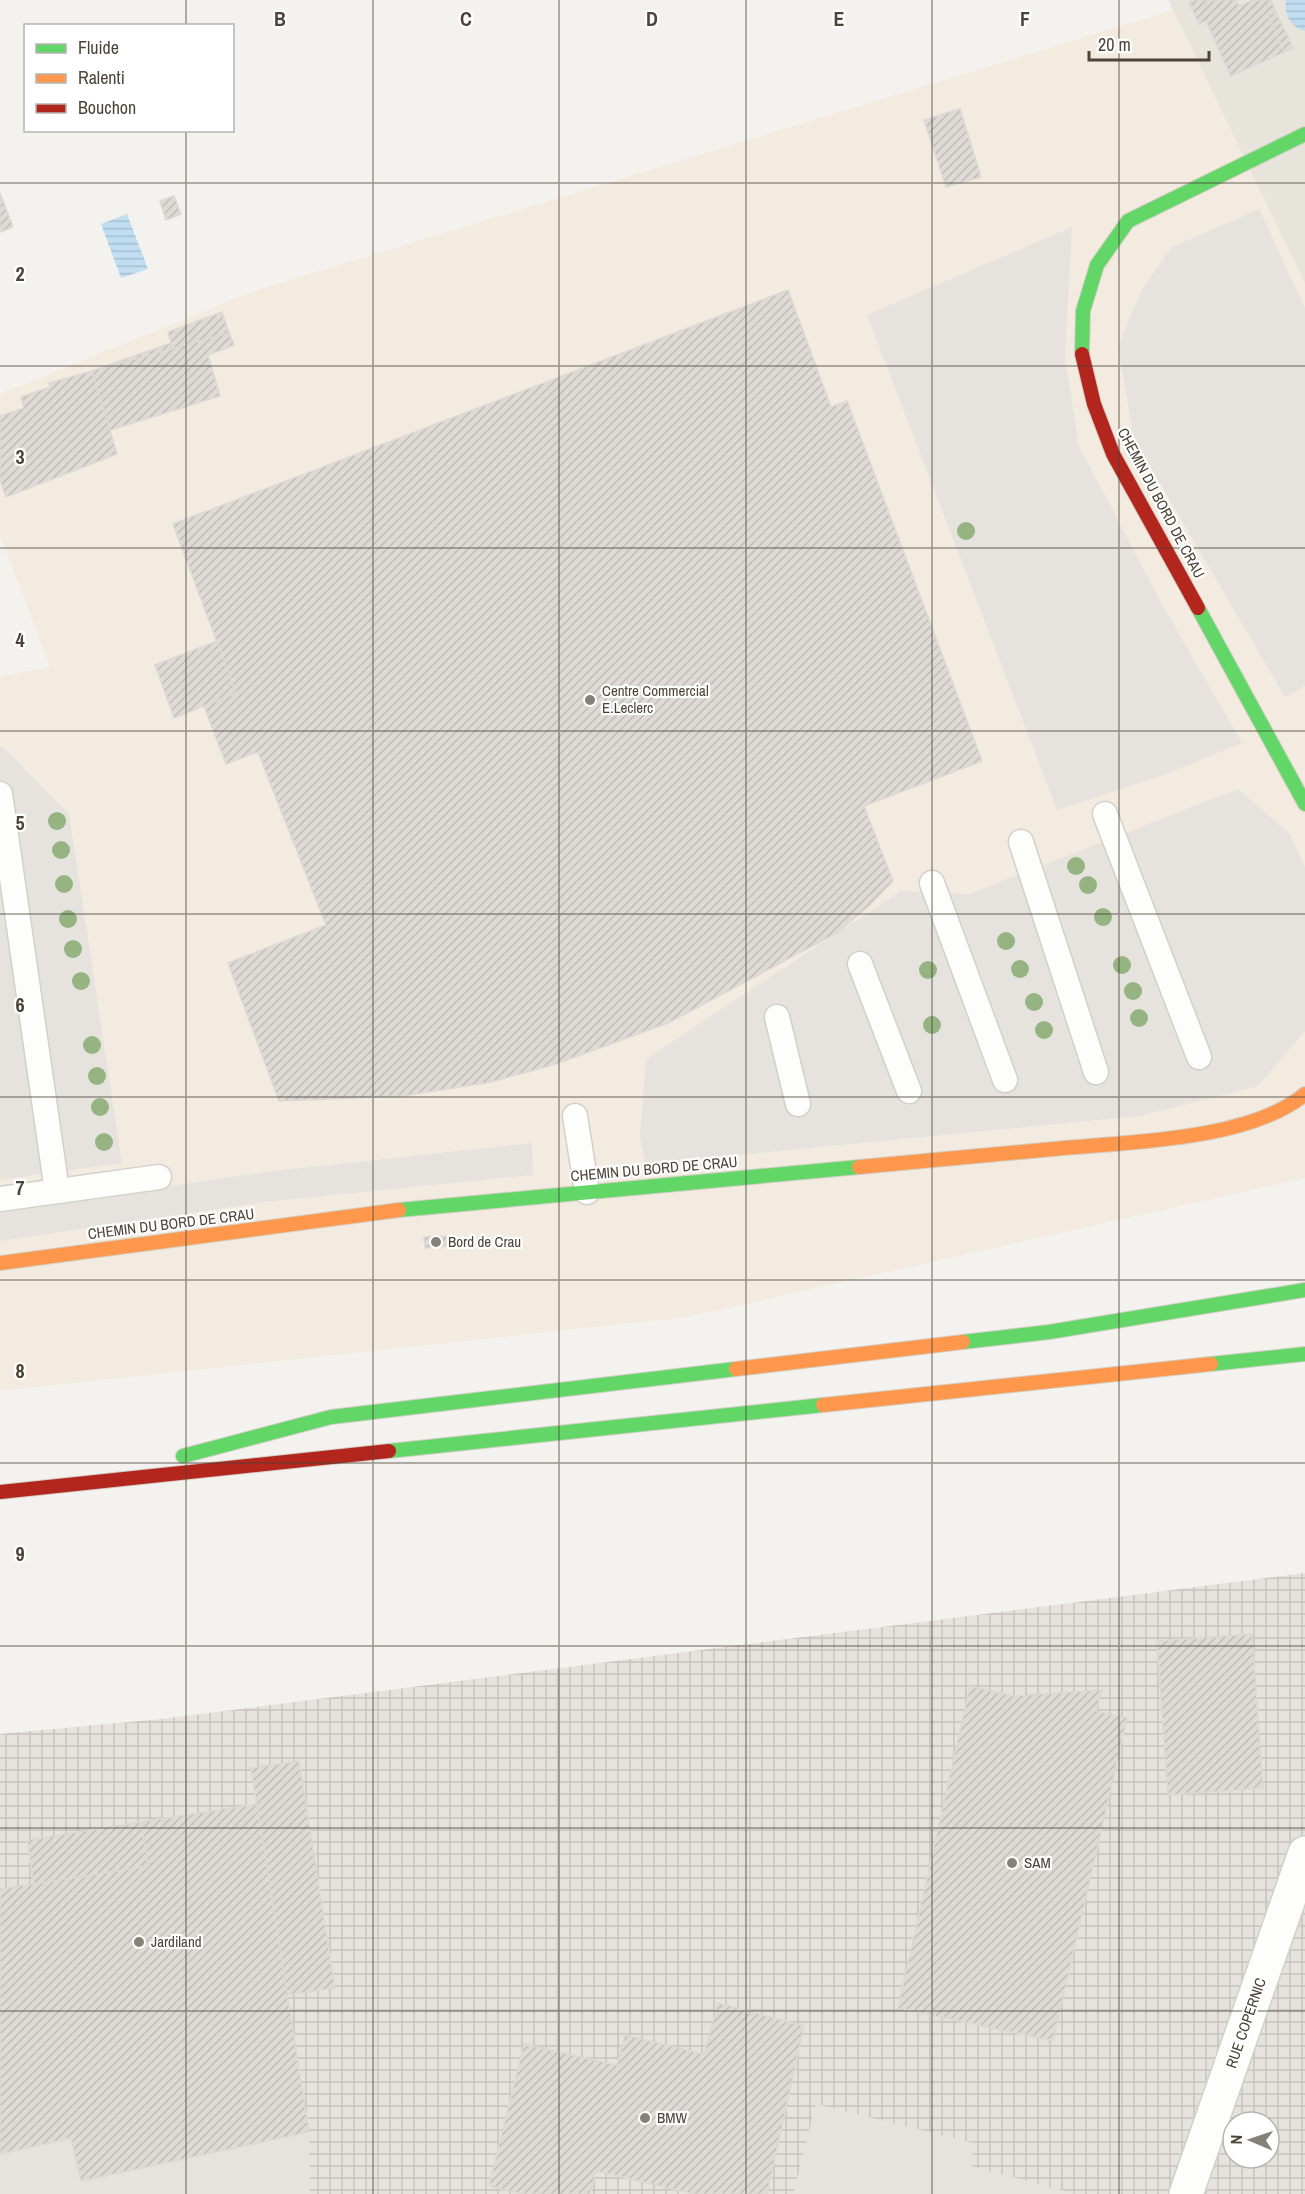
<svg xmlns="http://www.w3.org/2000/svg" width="1305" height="2194" viewBox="0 0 1305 2194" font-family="'Archivo Narrow',sans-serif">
  <defs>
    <pattern id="industrial-grid" width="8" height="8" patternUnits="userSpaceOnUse" patternTransform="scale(1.5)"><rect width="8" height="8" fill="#e6e2de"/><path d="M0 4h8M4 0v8" fill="none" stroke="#c7c3bf"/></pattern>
    <pattern id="water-rules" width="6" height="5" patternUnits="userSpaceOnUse" patternTransform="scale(1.5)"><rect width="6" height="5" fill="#c0ddf1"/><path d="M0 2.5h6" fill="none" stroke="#a6bfcf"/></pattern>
    <pattern id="building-hatch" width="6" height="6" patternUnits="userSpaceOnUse" patternTransform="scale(1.5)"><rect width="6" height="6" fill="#dedbd6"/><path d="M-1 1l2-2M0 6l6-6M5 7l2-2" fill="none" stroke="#c0bdb8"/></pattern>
  </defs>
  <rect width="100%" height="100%" fill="#f4f2ee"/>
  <!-- residential -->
  <polygon fill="#e7e4dc" points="1168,0 1305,0 1305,284 1173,10"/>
  <!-- commercial -->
  <polygon fill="#f3ebdf" points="1173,10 1305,284 1305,1178 688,1317 0,1391 0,676 50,667 0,535 0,394 251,292"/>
  <!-- industrial -->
  <path fill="url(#industrial-grid)" fill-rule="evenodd" d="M 1305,1573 L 1305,2194 L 0,2194 L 0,1734 L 161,1719 ZM 1233,2122 L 1269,2122 L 1269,2158 L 1233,2158 Z"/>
  <!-- parking -->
  <g fill="#e6e3df">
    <polygon points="1259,209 1305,308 1305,686 1285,697 1134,439 1118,347 1142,289 1172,247"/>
    <polygon points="1072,227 1065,356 1079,446 1163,606 1242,743 1164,775 1057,810 867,315"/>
    <polygon points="2,746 69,814 122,1163 0,1180 0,747"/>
    <polygon points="1238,789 1290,834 1305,867 1305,1031 1258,1086 1140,1116 645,1164 640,1134 646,1059 901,891 969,894"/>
    <polygon points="532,1143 533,1175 264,1202 0,1241 0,1211 273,1171"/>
    <polygon points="816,2104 974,2143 971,2166 1076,2194 793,2194"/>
    <polygon points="309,2132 310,2194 0,2194 0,2154 71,2138 82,2181"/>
  </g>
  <!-- water -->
  <g fill="url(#water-rules)">
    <path d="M 1286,0 L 1305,0 L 1305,31 C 1290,27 1284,14 1286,0 Z"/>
    <polygon points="127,214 148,269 121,278 101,224"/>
  </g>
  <!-- building -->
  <g fill="url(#building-hatch)" stroke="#dcd9d4" stroke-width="1.5">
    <polygon points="1193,0 1236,0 1239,6 1253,0 1271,0 1276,12 1268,15 1284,52 1231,76 1206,21 1199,24 1189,2"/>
    <polygon points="1276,12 1293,48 1284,52 1268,15"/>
    <polygon points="960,109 981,177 946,187 924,120"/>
    <polygon points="0,193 13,227 0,232"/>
    <polygon points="174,196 181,214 166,220 160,201"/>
    <polygon points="788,290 831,407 847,401 982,761 864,806 893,881 870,905 837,933 668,1023 553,1065 491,1082 403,1096 279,1101 228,963 326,925 258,752 226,764 204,706 236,693 173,524"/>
    <polygon points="222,312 229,333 92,371 171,343 168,332"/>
    <polygon points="229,333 234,345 208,355 220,396 110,430 92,371"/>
    <polygon points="92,371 117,454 6,497 0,480 0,416 24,408 21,397 50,387 49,383"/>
    <polygon points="217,641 236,693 174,718 155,665"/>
    <polygon points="448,1236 449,1246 425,1248 424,1237"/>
    <polygon points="1252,1634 1263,1788 1168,1795 1157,1641"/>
    <polygon points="970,1686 1014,1696 1102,1690 1096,1711 1127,1718 1053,2041 898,2008"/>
    <polygon points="299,1761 335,1988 287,1995 251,1768"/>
    <polygon points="257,1804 309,2132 81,2181 71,2138 0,2154 0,1889 148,1866 141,1822"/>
    <polygon points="141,1822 148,1866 34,1884 27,1840"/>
    <polygon points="718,2003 804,2026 767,2194 694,2194 596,2171 590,2194 521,2194 489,2186 524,2044 617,2065 625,2035 704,2054"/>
  </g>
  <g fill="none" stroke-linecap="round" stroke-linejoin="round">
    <!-- lane casing -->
    <g stroke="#d2d0cb" stroke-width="27">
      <g id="lane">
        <polyline points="0,794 57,1191"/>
        <polyline points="1105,814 1199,1057"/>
        <polyline points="1021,842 1096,1072"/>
        <polyline points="932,883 1005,1080"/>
        <polyline points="860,964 909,1091"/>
        <polyline points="777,1017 798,1104"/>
        <polyline points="575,1116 587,1192"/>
        <polyline points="0,1199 159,1177"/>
      </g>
    </g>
    <!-- street casing -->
    <g stroke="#d2d0cb" stroke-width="36">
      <polyline id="street" points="1186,2194 1305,1853"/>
    </g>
    <!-- fast casing -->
    <g stroke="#d3cfc5" stroke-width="16">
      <g id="fast">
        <polyline points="1082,354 1083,311 1097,265 1128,221 1305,134"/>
        <polyline points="1198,608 1305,804"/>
        <polyline points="399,1210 859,1167"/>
        <polyline points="963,1342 1049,1332 1305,1290"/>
        <polyline points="1211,1364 1305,1354"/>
        <polyline points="389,1451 823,1405"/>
        <polyline points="183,1456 331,1417 736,1369"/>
      </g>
    </g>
    <!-- slow casing -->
    <g stroke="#d3cfc5" stroke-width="16">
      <g id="slow">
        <path d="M 859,1167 C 924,1161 989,1155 1054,1149 C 1125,1142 1249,1141 1305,1094"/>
        <polyline points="0,1263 399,1210"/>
        <polyline points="736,1369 963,1342"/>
        <polyline points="823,1405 1211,1364"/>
      </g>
    </g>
    <!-- jam casing -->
    <g stroke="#d3cfc5" stroke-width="16">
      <g id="jam">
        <polyline points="1082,354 1094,404 1113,454 1198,608"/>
        <polyline points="0,1492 389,1451"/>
      </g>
    </g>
    <!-- lane -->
    <use href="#lane" stroke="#fdfdfc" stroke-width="24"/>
    <!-- street -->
    <use href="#street" stroke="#fdfdfc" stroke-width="33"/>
    <!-- fast -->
    <use href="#fast" stroke="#63d668" stroke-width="14"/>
    <!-- slow -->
    <use href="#slow" stroke="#ff974d" stroke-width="14"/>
    <!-- jam -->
    <use href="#jam" stroke="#b3261e" stroke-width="14"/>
  </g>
  <!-- trees -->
  <g fill="#96b382">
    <circle cx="966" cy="531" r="9"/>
    <circle cx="57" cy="821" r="9"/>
    <circle cx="61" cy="850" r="9"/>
    <circle cx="1076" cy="866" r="9"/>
    <circle cx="64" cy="884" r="9"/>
    <circle cx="1088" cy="885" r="9"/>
    <circle cx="1103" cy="917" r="9"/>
    <circle cx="68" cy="919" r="9"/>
    <circle cx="1006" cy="941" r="9"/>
    <circle cx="73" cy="949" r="9"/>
    <circle cx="1122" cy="965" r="9"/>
    <circle cx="1020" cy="969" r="9"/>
    <circle cx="928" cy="970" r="9"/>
    <circle cx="81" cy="981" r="9"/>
    <circle cx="1133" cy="991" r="9"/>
    <circle cx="1034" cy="1002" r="9"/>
    <circle cx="1139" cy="1018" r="9"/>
    <circle cx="932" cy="1025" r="9"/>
    <circle cx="1044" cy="1030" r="9"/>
    <circle cx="92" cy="1045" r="9"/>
    <circle cx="97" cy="1076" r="9"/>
    <circle cx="100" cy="1107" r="9"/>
    <circle cx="104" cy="1142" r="9"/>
  </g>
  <!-- grid -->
  <path fill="none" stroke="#4b4439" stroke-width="1.5" stroke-opacity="0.55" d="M 186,0 L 186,26M 373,0 L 373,2194M 559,0 L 559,2194M 746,0 L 746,2194M 932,0 L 932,2194M 1119,0 L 1119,2194M 186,130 L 186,2194M 0,183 L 1305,183M 0,366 L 1305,366M 0,548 L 1305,548M 0,731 L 1305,731M 0,914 L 1305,914M 0,1097 L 1305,1097M 0,1280 L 1305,1280M 0,1463 L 1305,1463M 0,1646 L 1305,1646M 0,1828 L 1305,1828M 0,2011 L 1305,2011"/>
  <!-- markers -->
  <g fill="#868178" stroke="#fff" stroke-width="2">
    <circle cx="590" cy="700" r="6"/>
    <circle cx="436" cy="1242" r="6"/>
    <circle cx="1012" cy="1863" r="6"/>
    <circle cx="139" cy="1942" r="6"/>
    <circle cx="645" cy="2118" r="6"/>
  </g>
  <g text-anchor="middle" stroke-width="4.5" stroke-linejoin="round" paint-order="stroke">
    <!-- street labels -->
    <g font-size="15" fill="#4b4439" stroke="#fff">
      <text transform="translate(1161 503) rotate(62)" y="5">CHEMIN DU BORD DE CRAU</text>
      <text transform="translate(654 1169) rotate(-5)" y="5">CHEMIN DU BORD DE CRAU</text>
      <text transform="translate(171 1224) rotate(-7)" y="5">CHEMIN DU BORD DE CRAU</text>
      <text transform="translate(1246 2023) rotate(-71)" y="5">RUE COPERNIC</text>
    </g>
    <!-- poi labels -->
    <g font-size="15" fill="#4b4439" stroke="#fff" text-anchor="start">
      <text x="602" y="696">Centre Commercial<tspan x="602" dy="17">E.Leclerc</tspan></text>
      <text x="448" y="1247">Bord de Crau</text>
      <text x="1024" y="1868">SAM</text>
      <text x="151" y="1947">Jardiland</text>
      <text x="657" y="2123">BMW</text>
    </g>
  </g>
  <g font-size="20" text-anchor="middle" font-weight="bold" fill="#4b4439" stroke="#fff" stroke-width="4.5" stroke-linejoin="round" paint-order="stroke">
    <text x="280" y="26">B</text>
    <text x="466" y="26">C</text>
    <text x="652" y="26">D</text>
    <text x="839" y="26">E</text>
    <text x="1025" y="26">F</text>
    <text x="20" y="281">2</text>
    <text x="20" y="464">3</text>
    <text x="20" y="647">4</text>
    <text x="20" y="830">5</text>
    <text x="20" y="1012">6</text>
    <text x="20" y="1195">7</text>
    <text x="20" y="1378">8</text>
    <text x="20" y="1561">9</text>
  </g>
  <!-- legend -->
  <rect x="24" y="24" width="210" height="108" fill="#ffffff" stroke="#b7b4b0" stroke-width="1.5"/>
  <rect x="36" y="44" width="30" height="9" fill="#63d668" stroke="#b7b4b0" stroke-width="1.5"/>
  <text x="78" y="54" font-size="18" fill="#4b4439">Fluide</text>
  <rect x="36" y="74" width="30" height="9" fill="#ff974d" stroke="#b7b4b0" stroke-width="1.5"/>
  <text x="78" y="84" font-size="18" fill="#4b4439">Ralenti</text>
  <rect x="36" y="104" width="30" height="9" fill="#b3261e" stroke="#b7b4b0" stroke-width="1.5"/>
  <text x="78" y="114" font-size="18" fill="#4b4439">Bouchon</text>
  <!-- north arrow -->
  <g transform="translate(1251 2140) rotate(272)"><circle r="28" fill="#ffffff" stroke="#b7b4b0" stroke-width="1.5"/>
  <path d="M0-4.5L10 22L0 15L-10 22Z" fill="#868178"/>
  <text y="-9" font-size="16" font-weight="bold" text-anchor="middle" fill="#4b4439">N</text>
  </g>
  <!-- scale -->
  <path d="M1089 51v9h120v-9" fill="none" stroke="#4b4439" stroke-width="3"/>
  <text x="1098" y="51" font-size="18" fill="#4b4439" stroke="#ffffff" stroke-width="4.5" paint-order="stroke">20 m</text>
</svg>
